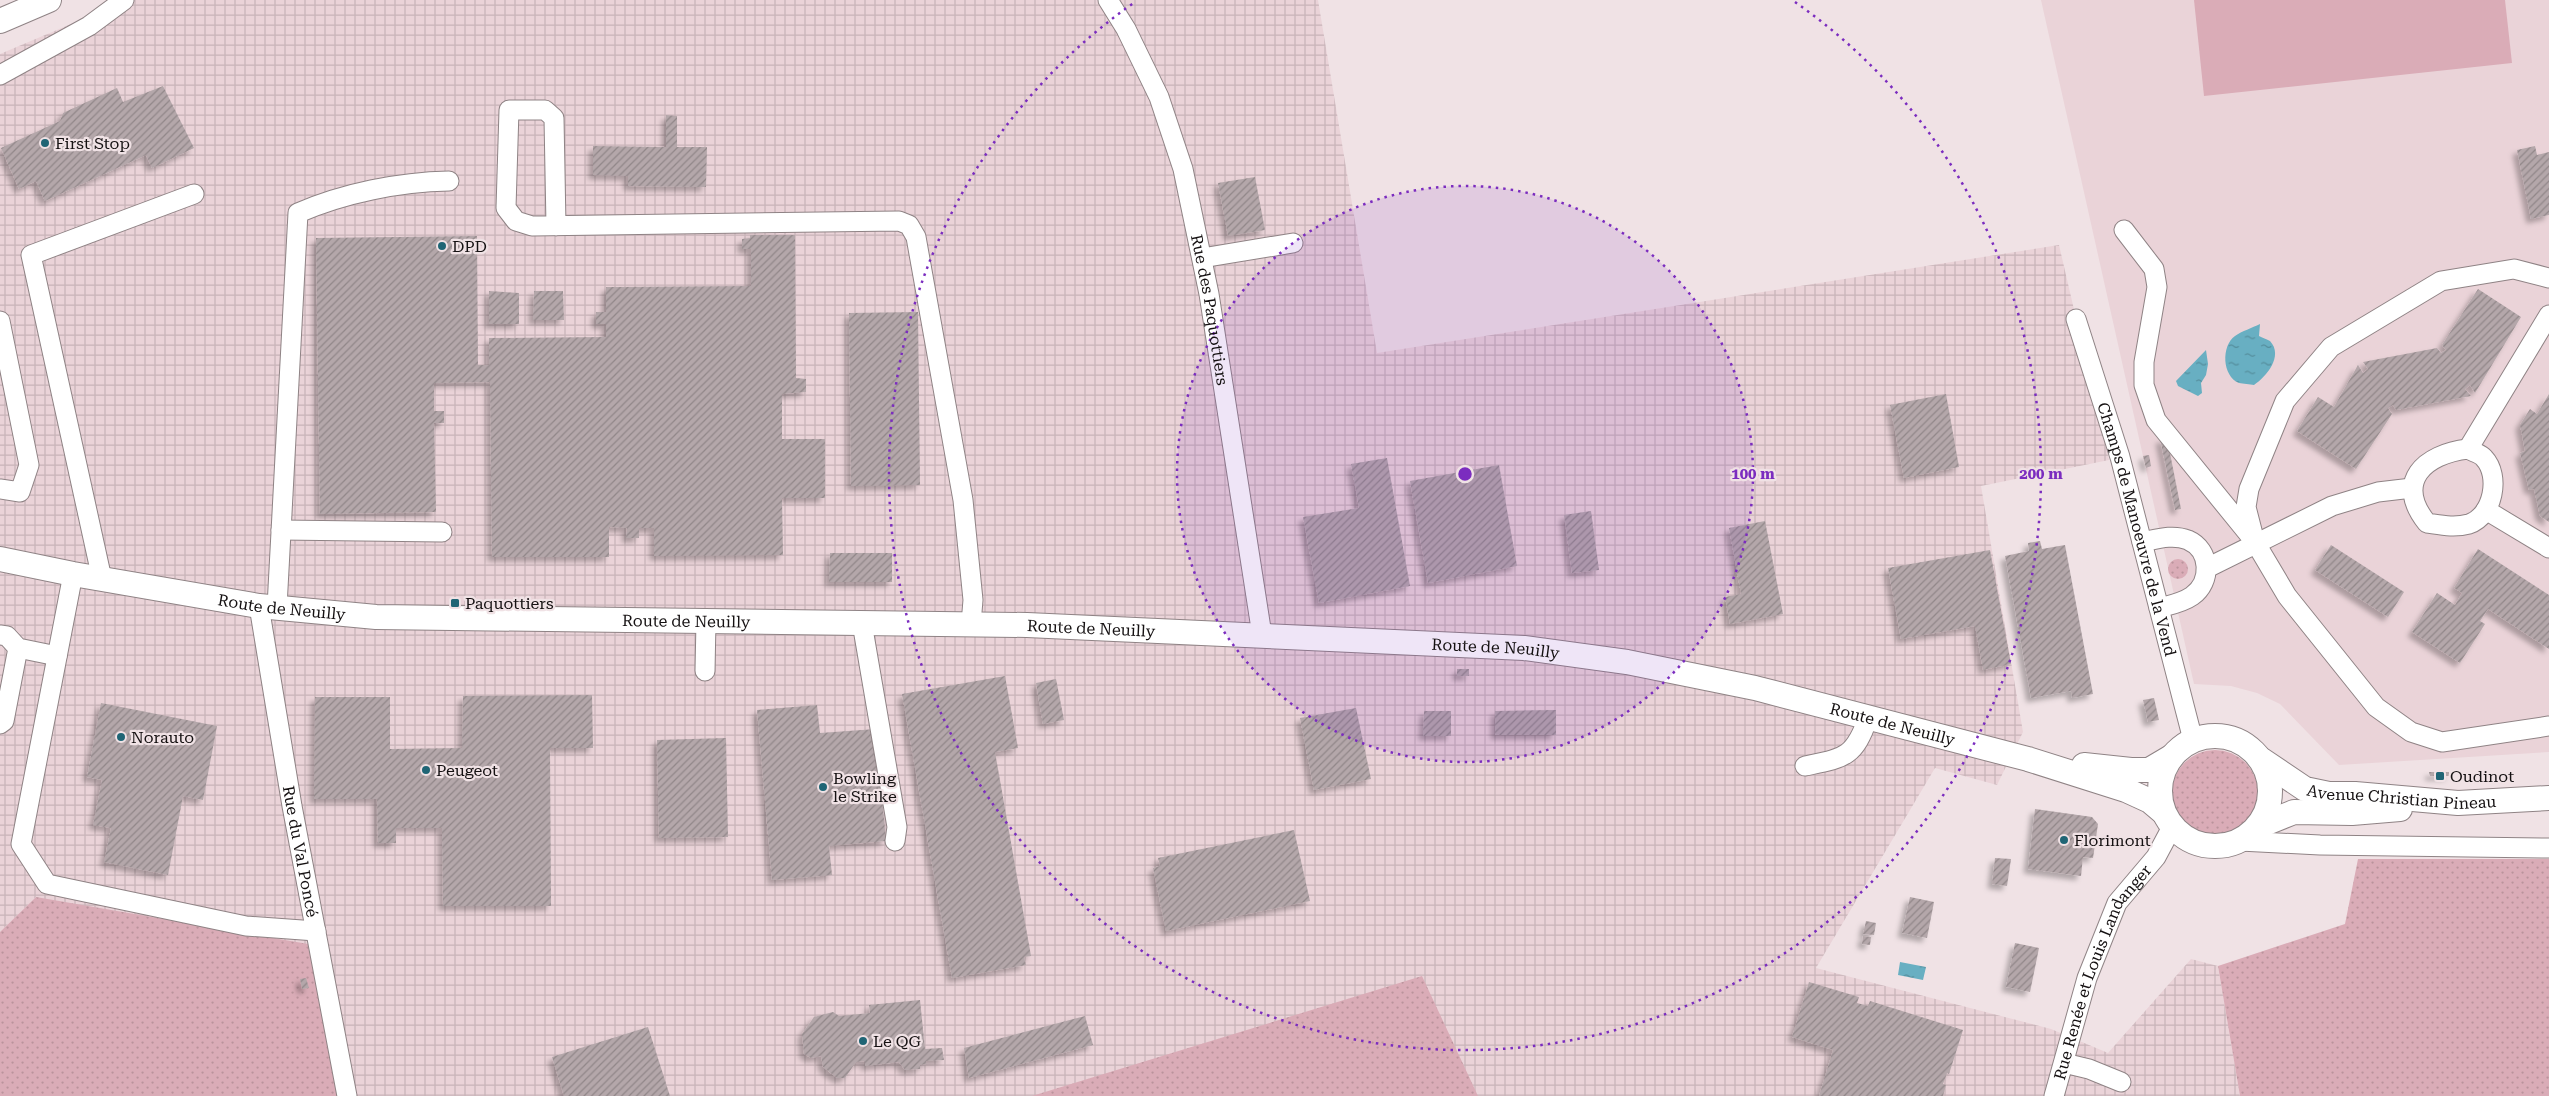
<svg xmlns="http://www.w3.org/2000/svg" width="2549" height="1096" viewBox="0 0 2549 1096" font-family="'Roboto Serif',serif">
  <defs>
    <pattern id="industrial-grid" width="8" height="8" patternUnits="userSpaceOnUse" patternTransform="scale(1.25)"><rect width="8" height="8" fill="#ead3d8"/><path d="M0 4h8M4 0v8" fill="none" stroke="#c8b4b8"/></pattern>
    <pattern id="grass-dots" width="8" height="8" patternUnits="userSpaceOnUse" patternTransform="scale(1.25)"><rect width="8" height="8" fill="#daacb7"/><path d="M2 2h.1M6 6h.1" fill="none" stroke="#ba939c" stroke-width="1.8" stroke-linecap="round"/></pattern>
    <pattern id="water-ripples" width="26" height="14" patternUnits="userSpaceOnUse" patternTransform="scale(1.25)"><rect width="26" height="14" fill="#68afc2"/><path d="M2 4q2-2 4 0t4 0M15 11q2-2 4 0t4 0" fill="none" stroke="#548d9c"/></pattern>
    <pattern id="building-hatch" width="6" height="6" patternUnits="userSpaceOnUse" patternTransform="scale(1.25)"><rect width="6" height="6" fill="#b4a7aa"/><path d="M-1 1l2-2M0 6l6-6M5 7l2-2" fill="none" stroke="#918789"/></pattern>
    <filter id="shadow"><feDropShadow dx="-4.5" dy="4.5" stdDeviation="2.5" flood-color="#0004"/></filter>
  </defs>
  <rect width="100%" height="100%" fill="#f0e2e5"/>
  <!-- built -->
  <polygon fill="#ead3d8" points="2041,0 2549,0 2549,752 2339,765 2280,704 2257,693 2231,686 2194,684"/>
  <!-- industrial -->
  <polygon fill="url(#industrial-grid)" points="128,0 1318,0 1377,353 2059,245 2109,460 1981,486 2023,732 1997,785 1935,768 1816,968 2051,1029 2108,1053 2191,959 2218,966 2240,1096 339,1096 36,897 0,932 0,54"/>
  <!-- grass -->
  <g fill="url(#grass-dots)">
    <circle cx="2178" cy="569" r="10"/>
    <circle cx="2215" cy="793" r="43"/>
    <polygon points="2358,859 2549,859 2549,1096 2240,1096 2218,966 2345,924"/>
    <polygon points="36,897 314,945 339,1096 0,1096 0,932"/>
    <polygon points="1422,976 1478,1096 1032,1096"/>
  </g>
  <!-- garden -->
  <polygon fill="#daacb7" points="2194,0 2505,0 2512,63 2204,96"/>
  <!-- water -->
  <g fill="url(#water-ripples)">
    <path d="M 2260,324 L 2259,336 C 2262,338 2267,339 2270,341 C 2284,356 2266,377 2254,385 C 2250,384 2243,384 2239,383 C 2222,376 2221,346 2235,336 C 2242,331 2252,328 2260,324 Z"/>
    <polygon points="2206,350 2208,364 2206,375 2201,383 2202,393 2198,396 2178,386 2176,381"/>
    <polygon points="1900,962 1926,967 1923,980 1898,975"/>
  </g>
  <!-- building -->
  <g fill="url(#building-hatch)" filter="url(#shadow)">
    <polygon points="163,86 194,148 152,168 146,155 45,201 36,181 19,189 1,148 60,121 63,113 117,88 123,102"/>
    <polygon points="666,115 677,116 677,147 707,147 706,187 628,186 628,176 593,175 593,146 666,147"/>
    <polygon points="2535,146 2537,155 2549,152 2549,215 2531,219 2517,150"/>
    <polygon points="1255,177 1265,230 1228,236 1218,183"/>
    <polygon points="750,235 795,235 796,378 806,379 806,392 782,394 782,439 825,439 825,498 782,498 783,555 654,556 654,528 639,528 639,538 626,538 627,528 609,527 609,557 492,557 490,382 434,383 434,411 444,411 444,423 434,423 436,512 320,514 316,238 477,236 478,365 489,365 489,338 606,337 606,324 596,324 596,312 606,312 606,287 751,286 751,249 742,249 742,239 750,238"/>
    <polygon points="2478,289 2521,317 2475,393 2470,385 2465,389 2471,396 2396,410 2393,405 2388,408 2392,414 2356,469 2297,431 2318,397 2334,407 2358,365 2363,373 2368,369 2363,362 2437,348 2441,353 2446,350 2442,345"/>
    <polygon points="489,291 519,293 519,324 489,324"/>
    <polygon points="534,291 563,291 564,320 533,320"/>
    <polygon points="918,312 920,485 851,486 849,313"/>
    <polygon points="1946,394 1959,467 1904,478 1890,405"/>
    <polygon points="2549,394 2549,522 2540,516 2534,489 2529,490 2520,453 2525,451 2520,425 2530,409 2537,414"/>
    <polygon points="2167,438 2181,509 2175,510 2160,439"/>
    <polygon points="2149,455 2151,466 2146,468 2143,456"/>
    <polygon points="1387,458 1410,586 1319,603 1303,517 1359,508 1351,464"/>
    <polygon points="1499,465 1517,566 1428,583 1410,481"/>
    <polygon points="1591,511 1599,570 1572,573 1564,515"/>
    <polygon points="1765,521 1783,614 1730,624 1725,597 1741,594 1729,528"/>
    <polygon points="2040,541 2042,549 2065,545 2093,694 2072,698 2071,691 2031,698 2005,556 2029,551 2028,543"/>
    <polygon points="2331,545 2404,592 2388,617 2315,570"/>
    <polygon points="2478,549 2549,595 2549,649 2488,609 2480,621 2485,624 2460,663 2412,632 2437,593 2455,605 2462,593 2454,588"/>
    <polygon points="1990,550 2011,664 1983,670 1975,626 1901,639 1888,568"/>
    <polygon points="830,553 892,553 892,582 829,582"/>
    <rect x="1457" y="669" width="12" height="7"/>
    <polygon points="1005,676 1018,748 995,752 1031,956 1024,957 1026,965 952,978 902,694"/>
    <polygon points="1056,679 1064,720 1043,724 1036,683"/>
    <polygon points="592,695 593,748 550,748 551,906 443,906 442,828 396,828 396,843 378,843 377,799 314,799 315,697 390,697 390,749 462,748 463,696"/>
    <polygon points="2154,698 2159,720 2148,722 2143,700"/>
    <polygon points="101,703 217,726 203,800 183,796 168,875 104,862 111,828 93,825 102,780 87,777"/>
    <polygon points="817,705 820,733 876,729 886,841 829,846 832,875 772,880 757,710"/>
    <polygon points="1356,708 1371,779 1314,790 1300,718"/>
    <polygon points="1556,710 1556,735 1495,735 1495,711"/>
    <polygon points="1424,711 1451,711 1451,736 1423,736"/>
    <polygon points="726,738 728,837 659,838 657,740"/>
    <polygon points="2429,772 2449,772 2449,776 2430,776"/>
    <polygon points="2035,809 2092,817 2098,824 2093,858 2083,857 2081,876 2028,869"/>
    <polygon points="1294,830 1310,901 1166,931 1153,868 1160,866 1158,858"/>
    <polygon points="1995,858 2011,859 2007,886 1992,884"/>
    <polygon points="1910,897 1934,902 1927,938 1902,933"/>
    <polygon points="1866,921 1876,923 1874,935 1863,934"/>
    <polygon points="1863,936 1871,937 1870,945 1862,944"/>
    <polygon points="2015,943 2039,948 2030,992 2006,987"/>
    <polygon points="306,978 309,988 302,989 300,979"/>
    <polygon points="1809,982 1859,997 1857,1003 1868,1006 1870,1001 1963,1030 1949,1074 1947,1073 1943,1084 1946,1085 1943,1096 1819,1096 1833,1050 1792,1037"/>
    <polygon points="920,1000 925,1049 942,1048 944,1060 926,1061 926,1064 920,1065 920,1069 905,1070 899,1062 865,1066 865,1061 856,1062 845,1078 837,1078 823,1067 821,1056 811,1058 804,1054 802,1034 814,1017 833,1012 839,1016 870,1013 869,1005"/>
    <polygon points="1085,1016 1093,1045 969,1078 964,1048"/>
    <polygon points="648,1027 670,1096 564,1096 552,1057"/>
  </g>
  <g fill="none" stroke-linecap="round" stroke-linejoin="round">
    <!-- minor casing -->
    <g stroke="#8f8385" stroke-width="21">
      <g id="minor">
        <path id="s1" d="M 1108,0 L 1126,29 L 1159,97 L 1183,169 L 1209,294 L 1262,635"/>
        <polyline points="0,75 89,26 124,0"/>
        <polyline points="556,226 554,118 545,110 509,110 506,208 516,221 532,226 899,221 909,225 916,237 963,500 973,600 971,624"/>
        <polyline points="2124,230 2154,269 2157,287 2144,362 2144,385 2156,420 2251,537"/>
        <polyline points="1202,258 1293,243"/>
        <polyline points="2549,278 2514,269 2441,281 2331,347 2285,401 2249,489 2246,507 2255,542 2287,596 2376,707 2411,732 2442,742 2549,726"/>
        <path id="s2" d="M 2076,319 L 2120,457 L 2193,740"/>
        <polyline points="0,321 29,465 20,492 0,489"/>
        <path d="M 2468,449 C 2473,452 2481,454 2484,458 C 2501,476 2493,516 2469,524 C 2454,528 2441,525 2427,523 C 2394,482 2424,454 2468,449 Z"/>
        <polyline points="2468,449 2549,315"/>
        <polyline points="2486,510 2549,548"/>
        <polyline points="281,530 442,532"/>
        <path d="M 2142,542 C 2157,539 2173,534 2188,540 C 2211,550 2212,582 2192,596 C 2182,603 2170,605 2159,608"/>
        <polyline points="2207,568 2332,506 2378,492 2412,488"/>
        <polyline points="73,574 21,844 47,884 246,926 316,931"/>
        <polyline points="102,579 31,255 194,194"/>
        <path id="s3" d="M 259,606 L 292,806 L 347,1096"/>
        <path d="M 277,607 L 298,213 C 344,193 399,182 449,181"/>
        <polyline points="862,623 897,827 895,841"/>
        <polyline points="0,635 7,636 18,648 57,656"/>
        <polyline points="705,671 706,621"/>
        <polyline points="0,724 4,721 18,648"/>
        <path d="M 1805,766 C 1844,758 1854,758 1868,718"/>
        <polyline points="2240,841 2320,845 2549,848"/>
        <polyline points="2064,1063 2089,1069 2121,1082"/>
        <path id="s4" d="M 2054,1096 L 2087,978 L 2117,903 L 2156,857 L 2172,827"/>
      </g>
    </g>
    <!-- major casing -->
    <g stroke="#8f8385" stroke-width="26">
      <g id="major">
        <polyline points="0,21 49,0"/>
        <path id="s5" d="M 0,559 L 73,574 L 259,606 L 376,617 L 1027,625 L 1524,648 L 1627,662 L 1755,688 L 2028,759 L 2126,790 L 2150,801 L 2163,812"/>
        <circle cx="2215" cy="791" r="55"/>
        <path id="s6" d="M 2262,760 L 2305,789 L 2329,794 L 2355,794 L 2458,803 L 2549,798"/>
        <polyline points="2084,765 2131,770 2149,770 2171,757"/>
        <polyline points="2259,826 2294,812 2352,813 2400,809"/>
      </g>
    </g>
    <!-- minor -->
    <use href="#minor" stroke="#fff" stroke-width="19"/>
    <!-- major -->
    <use href="#major" stroke="#fff" stroke-width="24"/>
  </g>
  <!-- distance rings -->
  <circle cx="1465" cy="474" r="288" fill="#7b2cbf" fill-opacity=".12"/>
  <g fill="none" stroke="#7b2cbf" stroke-width="2.5" stroke-dasharray="2.5 5">
    <circle cx="1465" cy="474" r="288"/>
    <path d="M1795 2A576 576 0 1 1 1135 2"/>
  </g>
  <!-- markers -->
  <g fill="#1f6575" stroke="#f0e2e5" stroke-width="2">
    <circle cx="45" cy="143" r="5"/>
    <circle cx="442" cy="246" r="5"/>
    <rect x="450" y="598" width="10" height="10" rx="2.5"/>
    <circle cx="121" cy="737" r="5"/>
    <circle cx="426" cy="770" r="5"/>
    <rect x="2435" y="771" width="10" height="10" rx="2.5"/>
    <circle cx="823" cy="787" r="5"/>
    <circle cx="2064" cy="840" r="5"/>
    <circle cx="863" cy="1041" r="5"/>
  </g>
  <g text-anchor="middle" stroke-width="4.5" stroke-linejoin="round" paint-order="stroke">
    <!-- poi labels -->
    <g font-size="16" fill="#151112" stroke="#f0e2e5" text-anchor="start">
      <text x="55" y="149">First Stop</text>
      <text x="452" y="252">DPD</text>
      <text x="465" y="609">Paquottiers</text>
      <text x="131" y="743">Norauto</text>
      <text x="436" y="776">Peugeot</text>
      <text x="2450" y="782">Oudinot</text>
      <text x="833" y="784">Bowling<tspan x="833" dy="18">le Strike</tspan></text>
      <text x="2074" y="846">Florimont</text>
      <text x="873" y="1047">Le QG</text>
    </g>
    <!-- street labels -->
    <g font-size="16" fill="#151112" stroke="#f0e2e5">
      <text dy="6" stroke="none"><textPath href="#s1" startOffset="329">Rue des Paquottiers</textPath></text>
      <text dy="6" stroke="none"><textPath href="#s2" startOffset="219">Champs de Manoeuvre de la Vend</textPath></text>
      <text dy="6" stroke="none"><textPath href="#s5" startOffset="286">Route de Neuilly</textPath></text>
      <text dy="6" stroke="none"><textPath href="#s5" startOffset="691">Route de Neuilly</textPath></text>
      <text dy="6" stroke="none"><textPath href="#s5" startOffset="1096">Route de Neuilly</textPath></text>
      <text dy="6" stroke="none"><textPath href="#s5" startOffset="1501">Route de Neuilly</textPath></text>
      <text dy="6" stroke="none"><textPath href="#s5" startOffset="1906">Route de Neuilly</textPath></text>
      <text dy="6" stroke="none"><textPath href="#s6" startOffset="149">Avenue Christian Pineau</textPath></text>
      <text dy="6" stroke="none"><textPath href="#s3" startOffset="249">Rue du Val Poncé</textPath></text>
      <text dy="6" stroke="none"><textPath href="#s4" startOffset="134">Rue Renée et Louis Landanger</textPath></text>
    </g>
  </g>
  <circle cx="1465" cy="474" r="8" fill="#7b2cbf" stroke="#f0e2e5" stroke-width="2.5"/>
  <g font-size="15" text-anchor="middle" font-weight="bold" fill="#7b2cbf" stroke="#f0e2e5" stroke-width="4.5" stroke-linejoin="round" paint-order="stroke">
    <text x="1753" y="479">100 m</text>
    <text x="2041" y="479">200 m</text>
  </g>
</svg>
